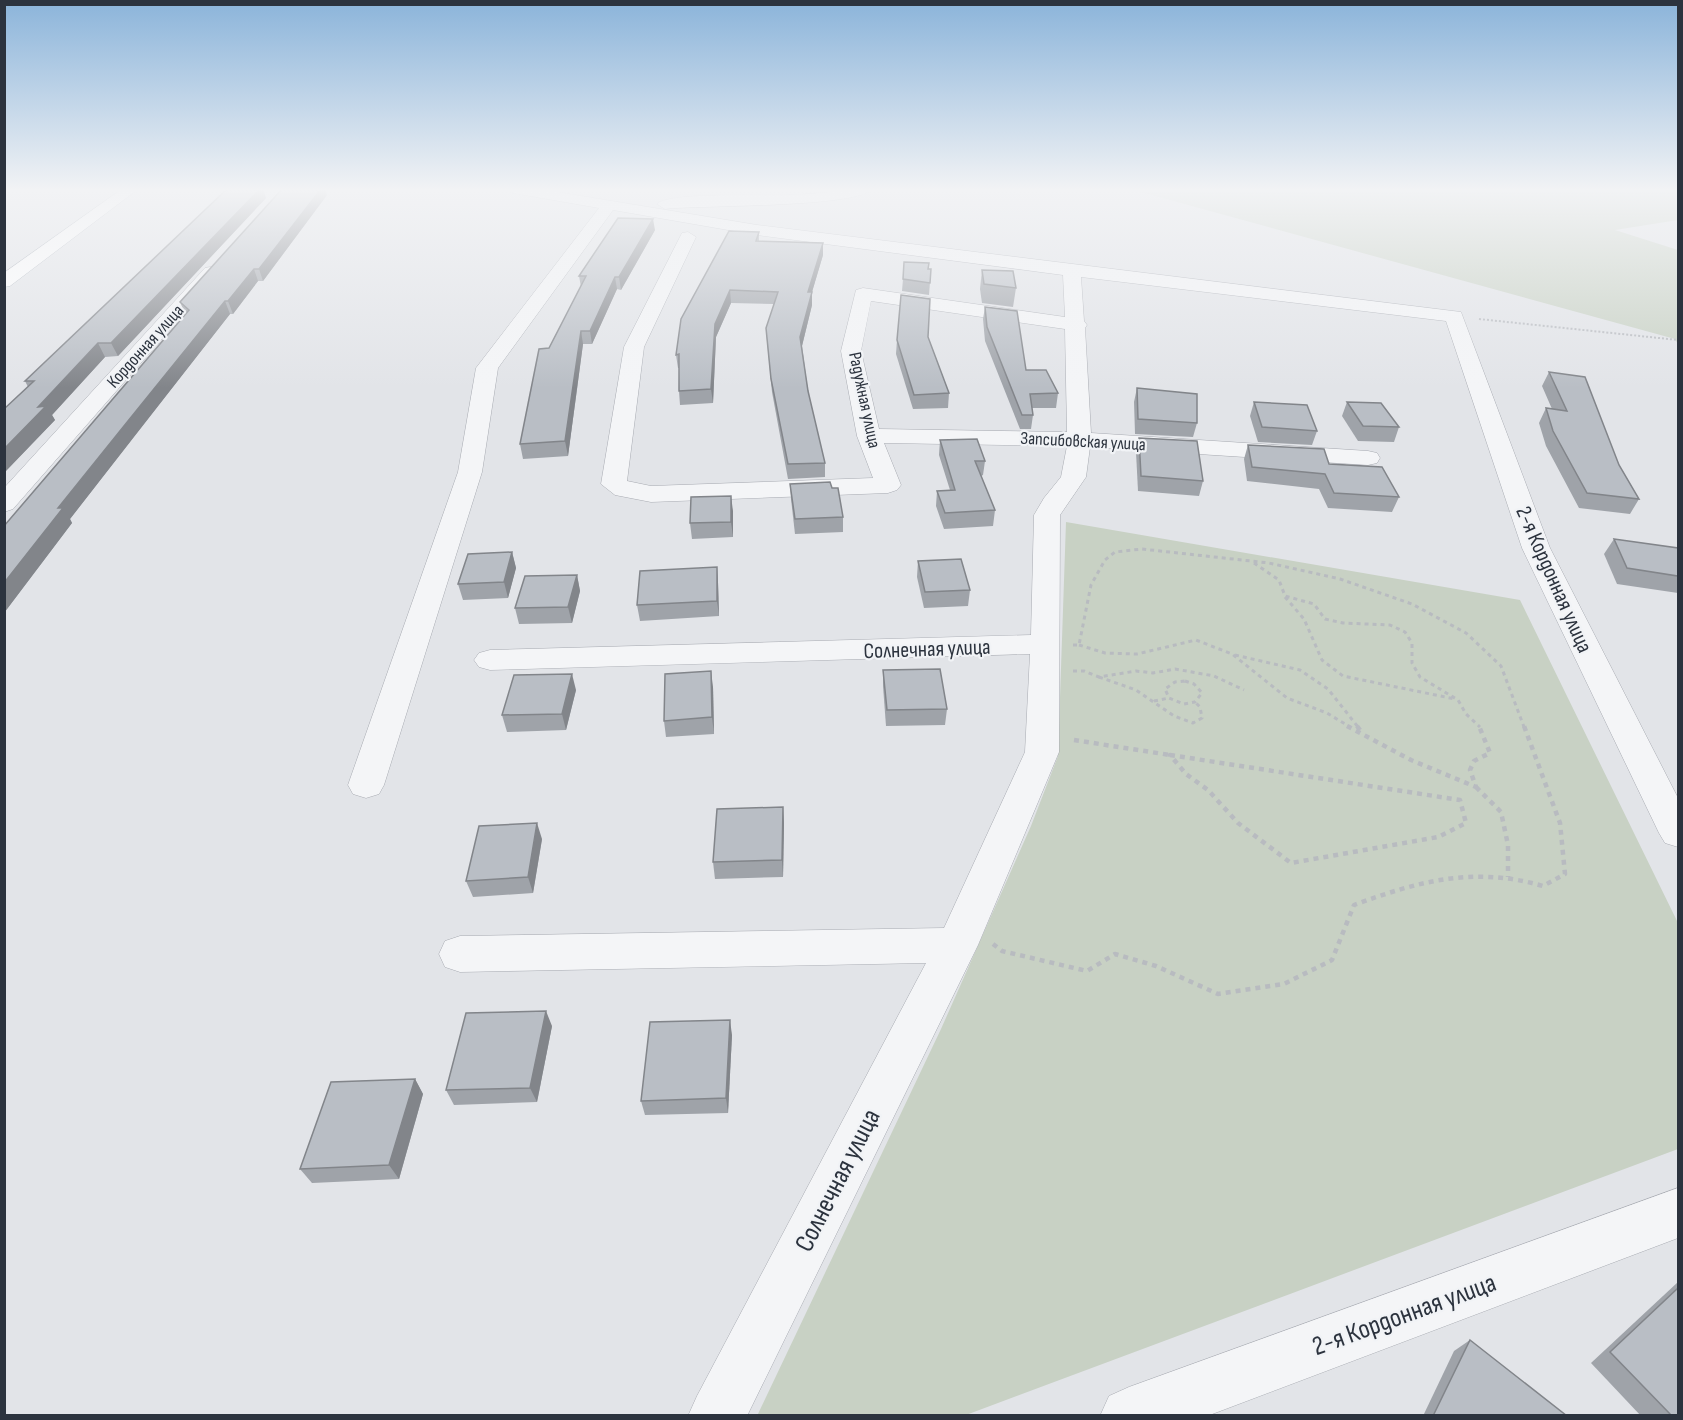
<svg xmlns="http://www.w3.org/2000/svg" width="1683" height="1420" viewBox="0 0 1683 1420" font-family="'Sofia Sans Condensed',sans-serif">
  <rect width="100%" height="100%" fill="#e2e4e8"/>
  <!-- green -->
  <g fill="#c8d1c4">
    <polygon points="1130,189 1678,189 1678,220 1615,230 1678,250 1678,344 1675,339"/>
    <polygon points="1066,522 1520,600 1678,923 1678,1149 966,1415 757,1416 941,1029 1031,826 1058,756"/>
  </g>
  <g fill="none" stroke-linecap="round" stroke-linejoin="round">
    <!-- minor casing -->
    <g stroke="#a8abb2" stroke-width="1">
      <g id="minor">
        <path d="M 506,189 L 539,189 L 757,225 L 1461,312 L 1550,548 L 1678,798 L 1678,847 L 1665,843 L 1659,833 L 1522,548 L 1446,321 L 1081,277 L 1084,321 L 1087,325 L 1085,328 L 1091,433 L 1368,451 L 1377,453 L 1380,458 L 1377,463 L 1368,465 L 1090,447 L 1086,477 L 1060,515 L 1059,752 L 978,945 L 747,1416 L 688,1416 L 697,1396 L 926,963 L 460,972 L 445,967 L 439,954 L 445,941 L 460,936 L 944,928 L 1025,752 L 1030,654 L 490,670 L 479,667 L 474,660 L 479,653 L 490,650 L 1031,635 L 1034,515 L 1044,498 L 1061,477 L 1067,446 L 884,443 L 901,485 L 897,490 L 888,493 L 651,502 L 615,495 L 601,484 L 624,347 L 682,233 L 688,232 L 696,237 L 644,347 L 627,481 L 651,486 L 873,478 L 857,436 L 841,351 L 856,290 L 863,288 L 1065,317 L 1063,275 L 757,235 L 613,210 L 498,368 L 482,472 L 384,785 L 379,794 L 366,798 L 353,794 L 348,785 L 458,472 L 476,368 L 599,208 L 513,193 ZM 871,301 L 1065,329 L 1067,432 L 879,429 L 861,351 Z"/>
        <path d="M 846,189 L 872,189 C 855,208 699,205 665,209 L 657,204 C 667,192 769,196 791,195 C 809,194 828,193 846,189 Z"/>
        <polygon points="211,267 217,268 220,272 217,276 13,509 4,512 4,488 205,268"/>
        <polygon points="1678,1188 1678,1238 1207,1416 1100,1416 1109,1396 1129,1387"/>
      </g>
    </g>
    <!-- major casing -->
    <g stroke="#a2a9b3" stroke-width="1">
      <polygon id="major" points="122,189 138,189 10,286 4,287 4,273"/>
    </g>
    <!-- path-far2 -->
    <polyline stroke="#b8bbc0" stroke-width="2" stroke-dasharray="2 2" stroke-linecap="butt" points="1479,319 1678,340"/>
    <!-- path-far1 -->
    <g stroke="#b8bbc0" stroke-width="3" stroke-dasharray="4 4" stroke-linecap="butt">
      <polyline points="1254,563 1279,580 1285,596 1314,604 1325,619 1343,623 1390,625 1405,632 1412,643 1412,663 1420,677 1458,700 1466,714 1480,727"/>
      <polyline points="1285,597 1304,619 1322,660 1343,676 1455,699"/>
      <polyline points="1073,645 1079,645 1091,585 1105,560 1115,552 1142,549 1269,563 1340,579 1412,604 1466,633 1501,666 1524,727"/>
      <polyline points="1079,645 1105,653 1137,654 1196,640 1232,654 1287,698 1327,713 1350,727"/>
      <polyline points="1235,655 1300,670 1328,689 1358,727"/>
      <polyline points="1073,671 1084,671 1099,677 1136,671 1153,673 1175,669 1214,676 1244,690"/>
      <polyline points="1099,677 1136,690 1174,716 1193,723 1202,718 1200,707 1195,702"/>
      <polygon points="1185,681 1194,684 1202,693 1195,702 1184,704 1169,698 1165,689 1175,682"/>
      <polyline points="1154,701 1169,698"/>
    </g>
    <!-- path -->
    <g stroke="#b8bbc0" stroke-width="4.5" stroke-dasharray="5 5" stroke-linecap="butt">
      <polyline points="1347,726 1411,760 1476,787 1470,770 1474,761 1490,753 1479,726"/>
      <polyline points="1357,726 1363,734"/>
      <polyline points="1074,740 1170,755"/>
      <polygon points="1170,755 1460,800 1466,823 1438,837 1291,863 1238,823 1208,790 1186,774"/>
      <polyline points="1476,787 1501,812 1508,845 1508,877"/>
      <path d="M 993,944 L 1002,951 L 1087,971 L 1115,954 L 1156,966 L 1218,994 L 1284,984 L 1332,960 L 1354,905 C 1419,881 1474,866 1543,886 L 1565,874 L 1560,823 L 1524,726"/>
    </g>
    <!-- minor -->
    <use href="#minor" fill="#f4f5f7" fill-rule="evenodd"/>
    <!-- major -->
    <use href="#major" fill="#fff" fill-rule="evenodd"/>
  </g>
  <!-- wall -->
  <g fill="#9fa3a9">
    <polygon points="327,195 263,281 258,281 233,314 230,314 135,435 70,519 72,523 4,613 185,314 180,302"/>
    <polygon points="266,198 118,356 105,357 52,415 55,420 4,473 4,409 28,387 25,381"/>
    <polygon points="655,230 621,290 617,289 592,344 583,344 568,456 523,459 520,444 549,348 581,287 579,276"/>
    <polygon points="759,232 759,241 823,243 823,255 812,292 812,305 802,346 808,391 825,463 825,477 788,479 772,392 767,341 766,328 774,304 731,303 716,337 713,403 680,405 679,391 679,368 678,368 676,355"/>
    <polygon points="928,269 931,269 929,295 902,291 903,279"/>
    <polygon points="982,270 1016,288 1013,307 982,303 980,289"/>
    <polygon points="985,307 1026,370 1058,393 1056,408 1032,408 1033,415 1031,429 1020,429 985,341 983,319"/>
    <polygon points="928,337 949,393 948,408 913,409 896,354 897,340"/>
    <polygon points="1549,372 1619,465 1639,499 1630,514 1579,508 1546,446 1539,423 1546,408 1552,409 1542,386"/>
    <polygon points="1137,388 1197,423 1193,437 1135,434 1134,402"/>
    <polygon points="1254,402 1317,431 1312,445 1258,442 1250,416"/>
    <polygon points="1347,402 1399,427 1394,442 1358,441 1342,416"/>
    <polygon points="1139,438 1203,481 1199,496 1138,491 1136,452"/>
    <polygon points="940,440 985,461 983,475 981,476 995,510 993,526 944,529 936,506 937,491 950,490 939,455"/>
    <polygon points="1248,445 1329,464 1399,497 1392,512 1328,508 1319,489 1247,481 1244,459"/>
    <polygon points="790,484 832,488 843,517 843,532 795,534 791,499"/>
    <polygon points="733,511 733,537 692,539 690,523"/>
    <polygon points="1614,539 1678,548 1678,593 1617,584 1604,554"/>
    <polygon points="512,552 516,568 508,598 463,600 458,584"/>
    <polygon points="918,561 970,590 968,606 924,608 917,577"/>
    <polygon points="717,567 718,582 719,616 640,621 637,605"/>
    <polygon points="577,575 580,591 572,623 519,624 515,608"/>
    <polygon points="883,670 947,709 945,725 886,726 883,686"/>
    <polygon points="713,687 714,734 666,737 664,721"/>
    <polygon points="576,690 566,730 507,732 502,715"/>
    <polygon points="783,807 784,823 783,877 715,879 713,862"/>
    <polygon points="542,839 533,893 473,897 466,881"/>
    <polygon points="552,1026 537,1102 454,1105 446,1090"/>
    <polygon points="732,1035 728,1113 645,1115 641,1101"/>
    <polygon points="415,1079 423,1094 399,1179 312,1183 300,1169"/>
    <polygon points="1678,1282 1678,1416 1641,1416 1591,1363"/>
    <polygon points="1470,1340 1567,1416 1423,1416 1454,1351"/>
  </g>
  <!-- shaded-wall -->
  <g fill="#82858a">
    <polygon points="260,189 263,189 266,198 118,356 111,343"/>
    <polygon points="321,189 325,189 327,195 263,281 259,269"/>
    <polygon points="653,219 655,230 621,290 619,277"/>
    <polygon points="823,243 823,255 812,292 812,305 801,350 800,337 808,292"/>
    <polygon points="254,269 258,281 233,314 228,301"/>
    <polygon points="615,277 617,289 592,344 590,331"/>
    <polygon points="730,290 731,303 716,337 713,403 711,389 715,324"/>
    <polygon points="225,301 230,314 70,519 72,523 4,613 4,583 58,508"/>
    <polygon points="581,331 583,344 568,456 565,441"/>
    <polygon points="98,343 105,357 52,415 55,420 4,473 4,449 38,407"/>
    <polygon points="731,496 733,511 733,537 731,522"/>
    <polygon points="512,552 516,568 508,598 504,582"/>
    <polygon points="717,567 718,582 719,616 717,601"/>
    <polygon points="577,575 580,591 572,623 568,607"/>
    <polygon points="711,671 713,687 714,734 712,717"/>
    <polygon points="572,674 576,690 566,730 562,714"/>
    <polygon points="783,807 784,823 783,877 782,860"/>
    <polygon points="537,823 542,839 533,893 528,877"/>
    <polygon points="546,1011 552,1026 537,1102 530,1088"/>
    <polygon points="730,1020 732,1035 728,1113 726,1098"/>
    <polygon points="415,1079 423,1094 399,1179 389,1165"/>
  </g>
  <!-- building -->
  <g fill="#b9bec5" stroke="#82858a" stroke-width="1.5">
    <polygon points="227,189 260,189 111,343 98,343 38,407 46,406 4,449 4,409 34,381 25,381"/>
    <polygon points="282,189 321,189 259,269 254,269 228,301 225,301 128,421 58,508 63,508 4,583 4,526 189,310 180,302"/>
    <polygon points="618,218 653,219 619,277 615,277 590,331 581,331 565,441 520,444 539,349 549,348 586,276 579,276"/>
    <polygon points="729,231 759,232 756,241 823,243 808,292 812,292 800,337 808,391 825,463 788,464 771,379 766,328 778,292 730,290 715,324 711,389 679,391 679,354 676,355 681,319"/>
    <polygon points="904,262 929,263 928,269 931,269 930,283 903,279"/>
    <polygon points="982,270 1013,271 1016,288 984,284"/>
    <polygon points="901,295 930,299 928,337 949,393 914,395 897,340"/>
    <polygon points="985,307 1017,311 1026,370 1046,370 1058,393 1030,394 1033,415 1022,415 987,327"/>
    <polygon points="1549,372 1585,377 1619,465 1639,499 1587,493 1553,431 1546,408 1567,411"/>
    <polygon points="1137,388 1197,394 1197,423 1138,419"/>
    <polygon points="1254,402 1307,405 1317,431 1262,427"/>
    <polygon points="1347,402 1381,403 1399,427 1363,426"/>
    <polygon points="1139,438 1197,441 1203,481 1141,476"/>
    <polygon points="977,439 985,461 975,461 995,510 945,513 937,491 955,490 940,440"/>
    <polygon points="1248,445 1324,449 1329,464 1382,467 1399,497 1334,493 1325,474 1252,467"/>
    <polygon points="830,482 832,488 838,488 843,517 795,519 790,484"/>
    <polygon points="731,496 731,522 690,523 691,497"/>
    <polygon points="1614,539 1678,548 1678,576 1627,568"/>
    <polygon points="512,552 504,582 458,584 468,554"/>
    <polygon points="961,559 970,590 925,592 918,561"/>
    <polygon points="717,567 717,601 637,605 640,571"/>
    <polygon points="577,575 568,607 515,608 525,576"/>
    <polygon points="940,669 947,709 887,710 883,670"/>
    <polygon points="711,671 712,717 664,721 665,674"/>
    <polygon points="572,674 562,714 502,715 514,675"/>
    <polygon points="783,807 782,860 713,862 717,809"/>
    <polygon points="537,823 528,877 466,881 479,826"/>
    <polygon points="546,1011 530,1088 446,1090 466,1013"/>
    <polygon points="730,1020 726,1098 641,1101 650,1022"/>
    <polygon points="415,1079 389,1165 300,1169 331,1082"/>
    <polygon points="1678,1288 1678,1416 1672,1416 1610,1352"/>
    <polygon points="1470,1340 1567,1416 1433,1416"/>
  </g>
  <!-- sky -->
  <linearGradient id="sky" x2="0" y2="1"><stop stop-color="#8bb4da"/><stop offset="0.49" stop-color="#f2f3f5"/><stop offset="1" stop-color="#f2f3f5" stop-opacity="0"/></linearGradient>
  <rect width="1683" height="388" fill="url(#sky)"/>
  <g text-anchor="middle" stroke-width="4.5" stroke-linejoin="round" paint-order="stroke">
    <!-- far-street labels -->
    <g font-size="18" fill="#2c333e" stroke="#f1f3f6">
      <text transform="translate(145 346) rotate(-48)" y="6">Кордонная улица</text>
      <text transform="translate(865 400) rotate(78)" y="6">Радужная улица</text>
      <text transform="translate(1083 441) rotate(3)" y="6">Запсибовская улица</text>
    </g>
    <!-- street labels -->
    <g font-size="22" fill="#2c333e" stroke="#f1f3f6">
      <text transform="translate(1555 579) rotate(66)" y="8">2-я Кордонная улица</text>
      <text transform="translate(927 648) rotate(-2)" y="8">Солнечная улица</text>
    </g>
    <!-- near-street labels -->
    <g font-size="27" fill="#2c333e" stroke="#f1f3f6">
      <text transform="translate(837 1180) rotate(-63)" y="9">Солнечная улица</text>
      <text transform="translate(1404 1314) rotate(-20)" y="9">2-я Кордонная улица</text>
    </g>
  </g>
  <!-- border -->
  <rect width="1683" height="1420" fill="none" stroke="#2c333e" stroke-width="12"/>
</svg>
